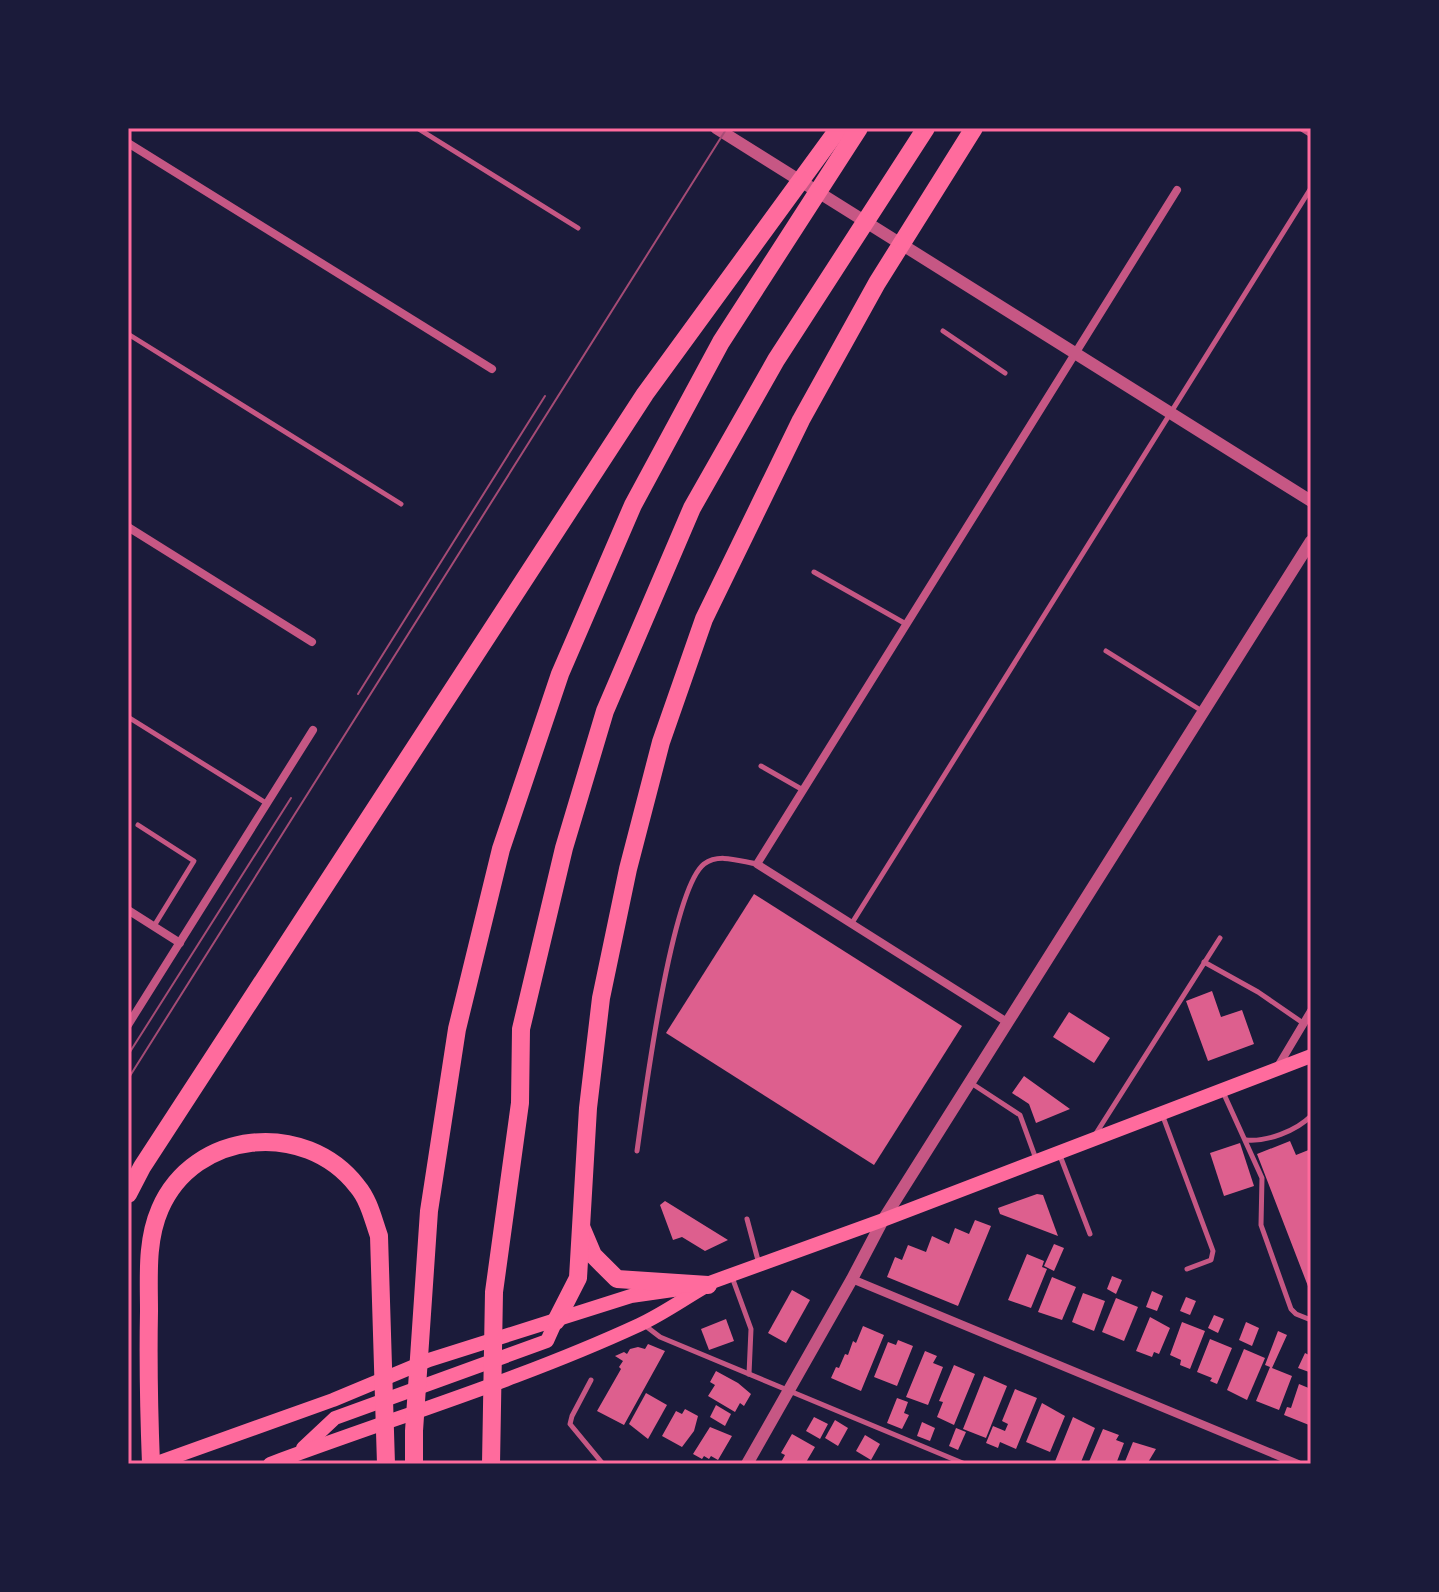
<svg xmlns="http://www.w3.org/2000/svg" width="1439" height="1592" viewBox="0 0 1439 1592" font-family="'Asap Condensed',sans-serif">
  <rect width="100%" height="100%" fill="#1b1b3a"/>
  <!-- building -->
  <g fill="#dd5f8e">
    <polygon points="754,894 962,1026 874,1165 666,1033"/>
    <polygon points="1212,991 1221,1017 1242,1010 1254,1044 1208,1061 1186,1001"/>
    <polygon points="1069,1012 1110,1038 1094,1063 1053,1037"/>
    <polygon points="1024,1076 1070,1109 1036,1123 1029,1104 1012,1093"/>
    <polygon points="1290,1141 1296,1155 1311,1149 1311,1294 1257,1154"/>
    <polygon points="1240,1143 1254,1186 1224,1196 1210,1153"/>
    <polygon points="1037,1194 1043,1195 1058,1236 1000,1214 998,1208"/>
    <polygon points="665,1201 728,1240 705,1251 682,1237 673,1240 660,1205"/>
    <polygon points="975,1220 991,1226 958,1306 887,1277 895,1257 902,1260 908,1245 926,1252 932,1236 949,1244 955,1228 969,1234"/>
    <polygon points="1054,1244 1064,1248 1054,1271 1044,1266"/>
    <polygon points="1027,1254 1044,1261 1042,1267 1047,1269 1031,1308 1008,1300"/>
    <polygon points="1112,1276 1122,1280 1116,1294 1107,1289"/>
    <polygon points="1052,1277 1076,1287 1062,1320 1038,1312"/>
    <polygon points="792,1290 810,1300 786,1343 768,1333"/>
    <polygon points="1152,1291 1163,1296 1157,1311 1146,1307"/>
    <polygon points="1083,1293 1105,1301 1094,1331 1072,1322"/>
    <polygon points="1186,1297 1196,1301 1190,1315 1180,1311"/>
    <polygon points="1116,1298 1138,1307 1124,1341 1102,1332"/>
    <polygon points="1214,1315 1224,1319 1218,1333 1208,1328"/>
    <polygon points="1150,1317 1170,1328 1159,1354 1154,1352 1152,1357 1136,1351"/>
    <polygon points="726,1319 734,1341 709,1350 701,1329"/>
    <polygon points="1182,1322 1205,1331 1190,1369 1180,1365 1181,1360 1170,1355"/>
    <polygon points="1246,1322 1259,1328 1252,1346 1239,1340"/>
    <polygon points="863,1326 884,1335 861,1391 831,1378 836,1367 839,1368 845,1354 848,1355 853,1341 856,1343"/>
    <polygon points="1278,1331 1287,1335 1272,1368 1292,1376 1279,1410 1256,1401 1270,1367 1265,1365"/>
    <polygon points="1210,1339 1232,1348 1217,1384 1210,1381 1212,1378 1197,1372"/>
    <polygon points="898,1340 913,1346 897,1386 874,1377 888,1342 896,1345"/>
    <polygon points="648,1344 665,1351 624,1425 597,1411 621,1369 619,1367 623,1361 615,1356 624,1352 627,1354 630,1349 638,1347 645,1349"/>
    <polygon points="1244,1349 1265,1358 1247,1400 1227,1390"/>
    <polygon points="925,1351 937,1356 933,1363 943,1367 928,1405 906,1397"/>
    <polygon points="1305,1353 1311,1356 1309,1372 1298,1368"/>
    <polygon points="954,1365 975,1374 954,1425 937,1417 943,1402 939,1401"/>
    <polygon points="716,1371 738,1383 751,1394 744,1406 740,1403 735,1412 708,1396 715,1385 710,1382"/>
    <polygon points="984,1376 1007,1386 986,1438 963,1429"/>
    <polygon points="1299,1384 1311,1389 1309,1425 1284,1415 1287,1407 1291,1408"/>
    <polygon points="1015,1389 1037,1398 1016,1449 1000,1442 998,1448 986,1443 993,1426 1005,1431 1008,1424 1002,1421"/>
    <polygon points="646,1393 667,1405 648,1439 629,1424"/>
    <polygon points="897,1398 908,1402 904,1413 909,1415 902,1429 887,1423"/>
    <polygon points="1042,1403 1065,1416 1050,1452 1026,1442"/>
    <polygon points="716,1405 731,1414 725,1426 710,1417"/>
    <polygon points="685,1409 698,1416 694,1431 682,1447 662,1436 676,1411 682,1414"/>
    <polygon points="814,1417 828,1424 820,1439 806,1431"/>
    <polygon points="1073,1417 1095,1428 1081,1462 1086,1464 1054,1464"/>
    <polygon points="835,1420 848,1428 838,1446 825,1438"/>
    <polygon points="922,1422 935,1428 930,1441 917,1436"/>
    <polygon points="710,1427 732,1436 718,1460 711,1456 709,1459 704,1456 702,1459 693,1454"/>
    <polygon points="956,1428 966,1432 958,1450 949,1446"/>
    <polygon points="1103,1429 1119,1435 1116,1440 1124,1443 1116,1464 1088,1464"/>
    <polygon points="792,1434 815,1447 805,1464 780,1464 785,1455 781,1453"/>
    <polygon points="865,1435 880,1444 871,1460 856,1451"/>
    <polygon points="1133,1442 1156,1449 1147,1464 1124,1464"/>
  </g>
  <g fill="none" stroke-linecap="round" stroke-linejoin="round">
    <!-- service -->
    <g stroke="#c65784" stroke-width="5">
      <polyline points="417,128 578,228"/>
      <polyline points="943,331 1005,373"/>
      <polyline points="128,334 401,504"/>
      <polyline points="814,572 906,624"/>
      <polyline points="1106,651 1202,711"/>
      <polyline points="128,717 266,803"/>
      <polyline points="761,766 803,790"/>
      <polyline points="138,825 194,861 154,926"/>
      <polyline points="852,923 1311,188"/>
      <polyline points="1204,962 1258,992 1303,1023"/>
      <polyline points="971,1083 1020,1115 1036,1159"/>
      <polyline points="1223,1092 1262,1178 1261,1225 1291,1309 1296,1314 1311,1320"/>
      <polyline points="1162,1114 1213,1251 1211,1260 1187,1269"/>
      <polyline points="1095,1135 1220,938"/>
      <path d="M 1246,1140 C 1267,1142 1296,1131 1311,1116"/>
      <path d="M 637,1151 C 644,1102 671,890 704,864 C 719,853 739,861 757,864"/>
      <polyline points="1059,1153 1090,1234"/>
      <polyline points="747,1219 759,1264"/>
      <polyline points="732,1277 751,1329 749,1374"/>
      <polyline points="643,1324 660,1337 965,1464"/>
      <polyline points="591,1380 572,1416 570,1424 603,1464"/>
    </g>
    <!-- minor -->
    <g stroke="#c65784" stroke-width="8">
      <polyline points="1303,128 1311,133"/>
      <polyline points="128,143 492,369"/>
      <polyline points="128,527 312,642"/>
      <polyline points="128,910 180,943"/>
      <polyline points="1007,1022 757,864 1177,190"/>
      <polyline points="128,1025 313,730"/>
      <polyline points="1277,1068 1311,1011"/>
      <polyline points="852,1279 1298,1464"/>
    </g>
    <!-- tertiary -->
    <g stroke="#c65784" stroke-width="12">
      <polyline points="716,128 1311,501"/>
      <polyline points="747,1464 852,1279 883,1220 1311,541"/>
    </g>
    <!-- secondary -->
    <g stroke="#ff6b9d" stroke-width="14">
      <polyline points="701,1286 883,1220 1311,1056"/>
      <polyline points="303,1448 335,1418 547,1341 556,1321"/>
      <polyline points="154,1464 333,1400 429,1360 631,1296 680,1289"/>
      <path d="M 270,1464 C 393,1418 520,1380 639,1325 C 663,1314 685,1298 708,1285"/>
    </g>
    <!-- motorway -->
    <g stroke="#ff6b9d" stroke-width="18">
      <polyline points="128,1194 142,1167 645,394 839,128"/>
      <polyline points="582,1229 593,1255 617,1279 708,1285"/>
      <polyline points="556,1321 578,1278 588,1108 601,998 628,869 661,742 704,619 801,420 877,283 974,128"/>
      <path d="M 151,1464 C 149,1413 148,1362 149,1311 C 149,1277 146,1241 160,1209 C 194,1130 305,1119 357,1186 C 369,1200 373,1219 379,1236 L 386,1464"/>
      <polyline points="414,1464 414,1431 429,1211 457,1029 501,849 560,674 633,505 721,342 859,128"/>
      <polyline points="491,1464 494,1292 520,1103 521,1029 564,848 605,711 692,508 776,360 926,128"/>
    </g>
    <!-- tram -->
    <g stroke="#a44b75" stroke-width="2">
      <polyline points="358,694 545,396"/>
      <polyline points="128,1055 291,798"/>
      <polyline points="128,1079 727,128"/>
    </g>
  </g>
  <!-- border -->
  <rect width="1439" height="1592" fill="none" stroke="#1b1b3a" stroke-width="260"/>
  <rect x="130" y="130" width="1179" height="1332" fill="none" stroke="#ff6b9d" stroke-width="3"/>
</svg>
